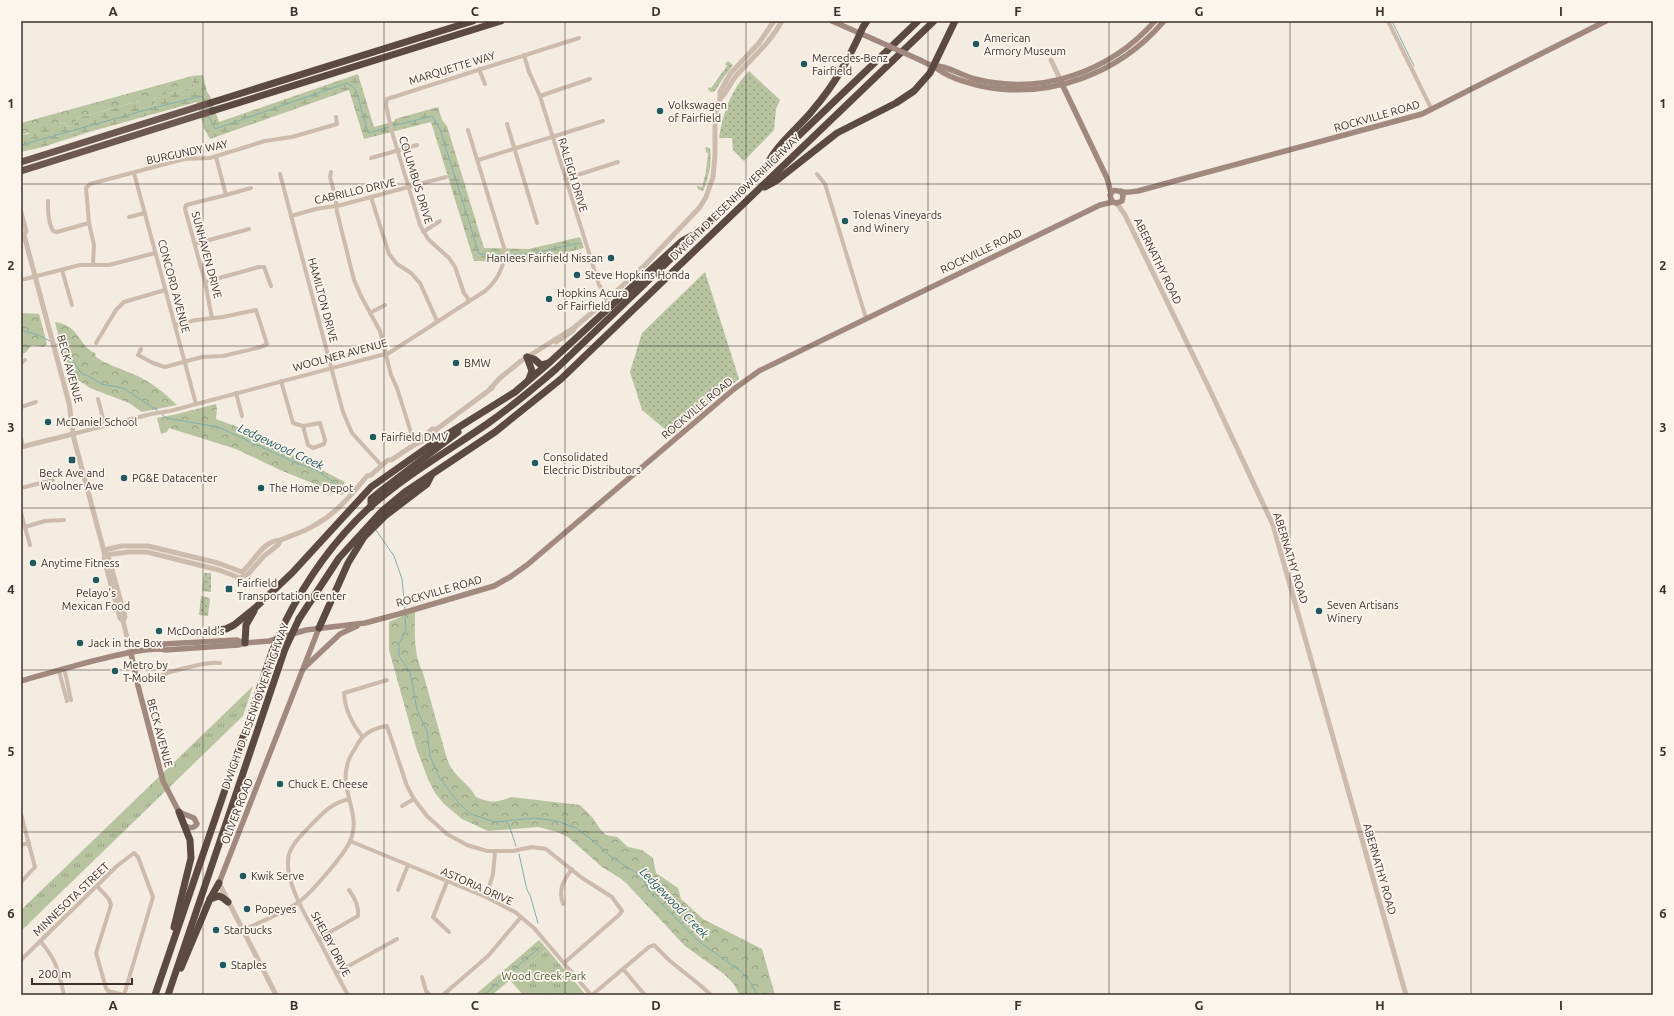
<svg xmlns="http://www.w3.org/2000/svg" width="1674" height="1016" viewBox="0 0 1674 1016" font-family="Ubuntu,sans-serif">
  <defs>
    <pattern id="grass-dots" width="8" height="8" patternUnits="userSpaceOnUse"><rect width="8" height="8" fill="#b8c4a0"/><path d="M2 2h.1M6 6h.1" fill="none" stroke="#97a083" stroke-width="1.8" stroke-linecap="round"/></pattern>
    <pattern id="forest-crowns" width="20" height="18" patternUnits="userSpaceOnUse"><rect width="20" height="18" fill="#b8c4a0"/><path d="M2 6a3 3 0 1 1 6 0M12 15a3 3 0 1 1 6 0" fill="none" stroke="#97a083"/></pattern>
    <pattern id="wetland-marsh" width="20" height="14" patternUnits="userSpaceOnUse"><rect width="20" height="14" fill="#b8c4a0"/><path d="M1 5h8M5 5V1M11 12h8M15 12V8" fill="none" stroke="#97a083"/></pattern>
    <pattern id="park-tufts" width="24" height="20" patternUnits="userSpaceOnUse"><rect width="24" height="20" fill="#b8c4a0"/><path d="M3 7l-1-3M5 7V3M7 7l1-3M15 17l-1-3M17 17v-4M19 17l1-3" fill="none" stroke="#97a083"/></pattern>
  </defs>
  <rect width="100%" height="100%" fill="#f4ebe1"/>
  <!-- grass -->
  <g fill="url(#grass-dots)">
    <polygon points="728,61 733,65 724,77 715,91 711,92 708,89 709,87 711,88 727,66 725,64"/>
    <path d="M 749,71 L 780,100 L 776,109 L 774,130 L 744,161 L 733,150 L 732,138 L 719,138 C 723,112 731,90 749,71 Z"/>
    <path d="M 705,147 L 710,148 C 712,162 709,178 703,191 L 698,189 L 697,186 L 702,187 L 706,172 L 708,153 L 706,152 Z"/>
    <polygon points="705,272 739,379 672,435 642,410 630,372 642,333"/>
    <polygon points="204,573 211,573 211,592 202,591"/>
    <polygon points="201,596 210,598 208,616 199,615"/>
  </g>
  <!-- forest -->
  <g fill="url(#forest-crowns)">
    <polygon points="192,76 194,87 154,97 156,105 141,108 139,101 78,118 73,126 68,127 64,122 21,135 21,123"/>
    <polygon points="21,313 39,314 47,344 43,347 32,345 25,353 22,354"/>
    <path d="M 55,322 C 80,325 79,347 95,353 L 96,357 C 107,365 120,368 133,374 C 150,381 164,392 177,405 L 142,412 L 129,403 L 90,388 L 75,378 L 70,384 Z"/>
    <polygon points="216,404 217,409 216,419 235,426 289,451 294,456 345,482 344,484 350,489 342,495 280,470 236,449 169,428 167,432 161,434 157,418 177,414"/>
    <path d="M 415,611 C 415,633 413,653 423,673 L 447,759 C 453,777 468,782 476,797 C 491,803 496,803 511,797 L 580,805 L 592,817 L 601,830 L 606,835 L 617,837 L 628,847 L 642,850 L 653,858 L 656,873 L 678,888 L 681,899 L 703,919 L 762,949 L 775,995 L 740,995 L 733,983 L 724,974 L 685,946 L 627,884 L 620,878 L 602,867 L 568,837 L 557,832 L 538,827 L 488,831 L 462,819 L 444,804 L 435,793 L 428,779 L 416,747 L 389,650 L 389,622 Z"/>
    <polygon points="539,940 547,949 492,995 475,995"/>
  </g>
  <!-- wetland -->
  <polygon fill="url(#wetland-marsh)" points="358,74 374,127 395,121 395,119 438,107 442,120 447,126 484,248 529,249 580,237 584,248 529,262 474,261 431,122 364,139 349,90 210,139 204,128 197,102 89,132 43,147 21,152 21,135 28,134 31,128 49,123 51,126 64,122 68,127 73,126 78,118 139,101 141,108 156,105 154,97 194,87 192,76 203,75 207,92 210,96 219,122"/>
  <!-- park -->
  <g fill="url(#park-tufts)">
    <polygon points="253,686 243,716 21,931 21,910"/>
    <polygon points="547,949 586,995 523,995 510,980"/>
  </g>
  <g fill="none" stroke-linecap="round" stroke-linejoin="round">
    <!-- stream -->
    <g stroke="#7fb0b2" stroke-width="1">
      <polyline points="1392,21 1414,66"/>
      <polyline points="209,116 215,129 347,83 352,86 356,90 368,133 390,127"/>
      <polyline points="393,126 432,116 440,129 479,254 504,255"/>
      <polyline points="21,145 153,108 202,96 204,101"/>
      <polyline points="507,255 530,254 579,243"/>
      <polyline points="21,330 38,335 50,341"/>
      <polyline points="56,344 65,348 81,373 92,378 101,384 123,388 158,411"/>
      <polyline points="162,414 166,418 218,427 294,462 318,471 350,494"/>
      <polyline points="376,530 394,556 402,579 405,610"/>
      <polyline points="405,615 406,632 399,643 399,656 410,672 417,710 427,731 430,756 439,777 460,805 471,814 495,822 534,818 557,821 576,828 591,839 611,857 637,873 645,882 649,891 698,941 742,972 751,983 757,995"/>
      <polyline points="506,822 509,825 516,846"/>
      <polyline points="519,854 527,890 530,895 538,923"/>
      <polyline points="484,995 540,947"/>
    </g>
    <!-- minor -->
    <g stroke="#cdbbac" stroke-width="4">
      <polyline points="1388,21 1432,110"/>
      <polyline points="524,55 529,72 540,96 599,285 609,298"/>
      <polyline points="479,69 485,84"/>
      <polyline points="540,96 590,79"/>
      <polyline points="507,124 537,223"/>
      <polyline points="371,158 417,145"/>
      <polyline points="478,160 603,121"/>
      <polyline points="331,172 330,177 335,195 337,212 354,280 361,296 380,331 391,375 397,388 413,439 416,444"/>
      <polyline points="134,173 196,404"/>
      <polyline points="280,174 343,412 352,433 382,466"/>
      <polyline points="817,174 825,184 866,318"/>
      <polyline points="565,179 618,162"/>
      <polyline points="226,195 251,188"/>
      <polyline points="371,197 389,254 397,264 411,273 420,283 437,321"/>
      <path d="M 48,201 C 48,211 48,222 53,231 L 57,232 L 89,223"/>
      <polyline points="291,216 316,209 341,205 446,177"/>
      <polyline points="129,217 145,213"/>
      <polyline points="423,232 440,221"/>
      <polyline points="195,244 249,229"/>
      <polyline points="93,264 94,245 89,223 86,188 90,184 184,159 210,158 265,141 292,137 337,124 336,117"/>
      <polyline points="62,270 72,305"/>
      <polyline points="21,280 80,265 109,265 155,253"/>
      <polyline points="205,282 259,267 264,267 271,286"/>
      <polyline points="469,300 464,293 455,267 449,258 428,239 420,225 392,132 386,105 387,99 579,38"/>
      <polyline points="370,313 385,305"/>
      <polyline points="212,318 205,282 185,209 186,205 226,195 216,157"/>
      <polyline points="96,343 116,310 124,302 165,290"/>
      <polyline points="141,349 138,355 153,363 165,367 202,357 223,356 261,347 267,344 256,310 223,317 196,320 175,325"/>
      <polyline points="21,363 25,360"/>
      <polyline points="281,381 293,423 303,426 308,445 313,448 324,444 325,440 320,423 303,426"/>
      <polyline points="236,393 242,416"/>
      <polyline points="98,399 105,426"/>
      <polyline points="21,407 36,402"/>
      <path d="M 73,434 L 151,414 L 170,411 L 389,353 L 485,291 C 497,281 504,267 505,251 L 468,130"/>
      <polyline points="21,438 23,447"/>
      <polyline points="21,488 53,480"/>
      <polyline points="21,513 30,545"/>
      <polyline points="25,527 45,521 64,520"/>
      <path d="M 64,670 C 68,680 68,690 71,700"/>
      <polyline points="59,671 67,701"/>
      <path d="M 137,682 C 155,677 204,660 220,663"/>
      <path d="M 363,737 C 352,724 345,710 344,693 L 387,680"/>
      <polyline points="402,806 414,799"/>
      <polyline points="21,814 35,867 21,882"/>
      <polyline points="350,841 486,897 515,912 534,928 591,995"/>
      <polyline points="21,845 29,843"/>
      <polyline points="447,882 433,917 449,932"/>
      <polyline points="398,890 408,865"/>
      <polyline points="486,897 493,874 495,852"/>
      <path d="M 563,904 C 558,889 563,881 572,869"/>
      <path d="M 242,931 C 261,921 282,914 299,902 C 311,893 345,854 350,841 C 362,815 340,792 347,766 C 348,759 352,753 356,747 C 362,734 373,728 387,726 L 407,786 L 414,799 L 427,816 L 447,834 L 467,845 L 487,851 L 513,851 L 532,847 L 546,849 L 582,878 L 612,897 L 622,911 L 619,915 L 564,963"/>
      <path d="M 318,939 L 358,916 C 359,906 355,898 349,890"/>
      <path d="M 40,941 C 57,960 58,971 64,995"/>
      <polyline points="21,960 117,866 134,853 138,857 153,897 124,995 108,991 106,988 96,953 111,905 109,899 97,886"/>
      <polyline points="623,969 645,995"/>
      <polyline points="336,973 397,939"/>
      <polyline points="422,977 426,991 430,995"/>
      <path d="M 348,995 C 337,976 328,957 318,938 C 307,918 286,884 288,861 C 288,847 301,836 310,826 C 324,812 330,804 349,799"/>
      <polyline points="443,995 488,956 521,917"/>
      <polyline points="592,995 649,947 654,945 670,961 700,985 711,995"/>
    </g>
    <!-- tertiary -->
    <g stroke="#cdbbac" stroke-width="5">
      <polyline points="1051,60 1060,79"/>
      <path d="M 720,99 C 727,93 730,83 736,76 C 752,58 770,43 782,21"/>
      <polyline points="1115,203 1118,205 1125,215 1209,388 1273,525 1406,995"/>
      <polyline points="21,213 26,231 24,235 69,403 74,439 105,555 104,559 120,618 123,621"/>
      <polyline points="556,342 573,331 575,327"/>
      <polyline points="490,389 500,378 521,361 575,327 609,298 645,265 700,207 706,197 713,177 715,155 715,121 720,99 720,92 730,74 759,43 774,21"/>
      <polyline points="417,443 432,429 437,429 492,388"/>
      <polyline points="21,447 73,434"/>
      <path d="M 104,550 L 122,546 L 148,546 L 218,563 L 242,572 C 254,562 263,540 281,540 C 292,535 304,532 315,525 C 337,513 352,494 367,476 L 371,475 L 388,460 L 391,460 C 399,455 407,449 416,444 C 424,440 432,437 437,429"/>
      <polyline points="105,555 128,552 147,552 219,570 240,578 248,574 264,556 278,545 281,540"/>
      <polyline points="105,555 109,559 125,617 123,621 131,653"/>
      <polyline points="219,883 276,995"/>
    </g>
    <!-- secondary -->
    <g stroke="#a18a7d" stroke-width="5.5">
      <polyline points="832,21 873,39"/>
      <path d="M 920,60 C 924,62 929,65 934,66 C 937,66 940,66 943,67 C 954,70 964,76 975,79 C 1041,96 1110,72 1155,21"/>
      <path d="M 934,66 C 946,77 965,82 981,86 C 1049,100 1119,74 1164,21"/>
      <polyline points="1061,82 1107,178 1111,193"/>
      <path d="M 1121,191 L 1123,196 L 1122,201 L 1117,203 L 1112,202 L 1110,195 C 1114,187 1117,192 1124,192 C 1128,193 1134,191 1138,191 L 1422,114 L 1606,21"/>
      <polyline points="160,648 164,644 237,640 245,643"/>
      <path d="M 131,653 L 137,682 L 163,781 L 179,812 L 194,818 L 197,824 C 193,829 190,828 185,826"/>
      <polyline points="305,667 340,634 357,626"/>
      <path d="M 21,681 C 46,674 146,643 165,650 L 238,645 L 245,643 L 269,641 L 306,630 L 365,623 L 399,614 L 494,586 L 510,577 L 527,565 L 734,389 L 759,371 L 1100,205 L 1113,202"/>
      <polyline points="219,883 319,628"/>
    </g>
    <!-- trunk -->
    <g stroke="#6c584f" stroke-width="7">
      <polyline points="21,162 210,103"/>
      <polyline points="21,171 212,111"/>
    </g>
    <!-- motorway -->
    <g stroke="#5c4a42" stroke-width="7">
      <polyline points="210,103 473,21"/>
      <polyline points="212,111 501,21"/>
      <path d="M 767,165 C 776,145 798,128 812,111 C 835,84 849,59 863,27 L 867,21"/>
      <polyline points="765,187 776,181 837,133 896,103 914,91 930,73 955,21"/>
      <polyline points="527,357 534,359 541,365 548,363"/>
      <polyline points="527,357 532,371 529,379"/>
      <polyline points="371,507 371,499 382,490 458,432"/>
      <polyline points="299,619 339,558 381,512 405,492 495,432 561,379 934,21"/>
      <path d="M 284,624 C 306,580 334,540 370,507 C 406,475 448,451 487,424 C 511,407 534,388 556,369 L 918,21"/>
      <polyline points="319,628 348,563 364,537 385,516 427,484 431,476"/>
      <polyline points="217,630 226,629 234,625 255,608 292,573 371,487 435,442 515,392 550,362 682,241 691,236"/>
      <polyline points="245,643 246,625 254,611"/>
      <polyline points="210,899 219,896 223,898 228,902"/>
      <polyline points="174,927 191,858 190,840 179,812"/>
      <polyline points="181,968 210,899 219,883"/>
      <polyline points="155,995 272,652"/>
      <polyline points="168,995 285,649"/>
    </g>
    <!-- secondary-bridge -->
    <polyline stroke="#a18a7d" stroke-width="5.5" points="873,39 920,60"/>
    <!-- motorway-bridge -->
    <g stroke="#5c4a42" stroke-width="7">
      <polyline points="285,649 299,619"/>
      <polyline points="272,652 284,624"/>
    </g>
  </g>
  <!-- grid -->
  <path fill="none" stroke="#3b302b" stroke-width="1" stroke-opacity="0.55" d="M 203,21 L 203,995M 384,21 L 384,995M 565,21 L 565,995M 746,21 L 746,995M 928,21 L 928,995M 1109,21 L 1109,995M 1290,21 L 1290,995M 1471,21 L 1471,995M 21,184 L 1653,184M 21,346 L 1653,346M 21,508 L 1653,508M 21,670 L 1653,670M 21,832 L 1653,832"/>
  <!-- markers -->
  <g fill="#1f5a5e" stroke="#fbf5ee" stroke-width="1.5">
    <circle cx="976" cy="44" r="4"/>
    <circle cx="804" cy="64" r="4"/>
    <circle cx="660" cy="111" r="4"/>
    <circle cx="845" cy="221" r="4"/>
    <circle cx="611" cy="258" r="4"/>
    <circle cx="577" cy="275" r="4"/>
    <circle cx="549" cy="299" r="4"/>
    <circle cx="456" cy="363" r="4"/>
    <circle cx="48" cy="422" r="4"/>
    <circle cx="373" cy="437" r="4"/>
    <rect x="68" y="456" width="8" height="8" rx="2"/>
    <circle cx="535" cy="463" r="4"/>
    <circle cx="124" cy="478" r="4"/>
    <circle cx="261" cy="488" r="4"/>
    <circle cx="33" cy="563" r="4"/>
    <circle cx="96" cy="580" r="4"/>
    <rect x="225" y="585" width="8" height="8" rx="2"/>
    <circle cx="1319" cy="611" r="4"/>
    <circle cx="159" cy="631" r="4"/>
    <circle cx="80" cy="643" r="4"/>
    <circle cx="115" cy="671" r="4"/>
    <circle cx="280" cy="784" r="4"/>
    <circle cx="243" cy="876" r="4"/>
    <circle cx="247" cy="909" r="4"/>
    <circle cx="216" cy="930" r="4"/>
    <circle cx="223" cy="965" r="4"/>
  </g>
  <g text-anchor="middle" stroke-width="3.5" stroke-linejoin="round" paint-order="stroke">
    <!-- poi labels -->
    <g font-size="11" fill="#3b302b" stroke="#fbf5ee" text-anchor="start">
      <text x="984" y="42">American<tspan x="984" dy="13">Armory Museum</tspan></text>
      <text x="812" y="62">Mercedes-Benz<tspan x="812" dy="13">Fairfield</tspan></text>
      <text x="668" y="109">Volkswagen<tspan x="668" dy="13">of Fairfield</tspan></text>
      <text x="853" y="219">Tolenas Vineyards<tspan x="853" dy="13">and Winery</tspan></text>
      <text x="603" y="262" text-anchor="end">Hanlees Fairfield Nissan</text>
      <text x="585" y="279">Steve Hopkins Honda</text>
      <text x="557" y="297">Hopkins Acura<tspan x="557" dy="13">of Fairfield</tspan></text>
      <text x="464" y="367">BMW</text>
      <text x="56" y="426">McDaniel School</text>
      <text x="381" y="441">Fairfield DMV</text>
      <text x="543" y="461">Consolidated<tspan x="543" dy="13">Electric Distributors</tspan></text>
      <text x="72" y="477" text-anchor="middle">Beck Ave and<tspan x="72" dy="13">Woolner Ave</tspan></text>
      <text x="132" y="482">PG&amp;E Datacenter</text>
      <text x="269" y="492">The Home Depot</text>
      <text x="41" y="567">Anytime Fitness</text>
      <text x="237" y="587">Fairfield<tspan x="237" dy="13">Transportation Center</tspan></text>
      <text x="96" y="597" text-anchor="middle">Pelayo's<tspan x="96" dy="13">Mexican Food</tspan></text>
      <text x="1327" y="609">Seven Artisans<tspan x="1327" dy="13">Winery</tspan></text>
      <text x="167" y="635">McDonald's</text>
      <text x="88" y="647">Jack in the Box</text>
      <text x="123" y="669">Metro by<tspan x="123" dy="13">T-Mobile</tspan></text>
      <text x="288" y="788">Chuck E. Cheese</text>
      <text x="251" y="880">Kwik Serve</text>
      <text x="255" y="913">Popeyes</text>
      <text x="224" y="934">Starbucks</text>
      <text x="231" y="969">Staples</text>
    </g>
    <!-- street labels -->
    <g font-size="11" fill="#3b302b" stroke="#fbf5ee">
      <text transform="translate(452 68) rotate(-17)" y="4">MARQUETTE WAY</text>
      <text transform="translate(1377 116) rotate(-16)" y="4">ROCKVILLE ROAD</text>
      <text transform="translate(187 152) rotate(-12)" y="4">BURGUNDY WAY</text>
      <text transform="translate(573 175) rotate(73)" y="4">RALEIGH DRIVE</text>
      <text transform="translate(416 180) rotate(73)" y="4">COLUMBUS DRIVE</text>
      <text transform="translate(355 191) rotate(-13)" y="4">CABRILLO DRIVE</text>
      <text transform="translate(735 197) rotate(-44)" y="4">DWIGHT D. EISENHOWER HIGHWAY</text>
      <text transform="translate(981 251) rotate(-26)" y="4">ROCKVILLE ROAD</text>
      <text transform="translate(207 255) rotate(75)" y="4">SUNHAVEN DRIVE</text>
      <text transform="translate(1158 261) rotate(64)" y="4">ABERNATHY ROAD</text>
      <text transform="translate(174 286) rotate(75)" y="4">CONCORD AVENUE</text>
      <text transform="translate(323 300) rotate(75)" y="4">HAMILTON DRIVE</text>
      <text transform="translate(340 355) rotate(-15)" y="4">WOOLNER AVENUE</text>
      <text transform="translate(70 369) rotate(75)" y="4">BECK AVENUE</text>
      <text transform="translate(697 408) rotate(-40)" y="4">ROCKVILLE ROAD</text>
      <text transform="translate(1291 558) rotate(73)" y="4">ABERNATHY ROAD</text>
      <text transform="translate(439 591) rotate(-16)" y="4">ROCKVILLE ROAD</text>
      <text transform="translate(255 706) rotate(-70)" y="4">DWIGHT D. EISENHOWER HIGHWAY</text>
      <text transform="translate(160 733) rotate(75)" y="4">BECK AVENUE</text>
      <text transform="translate(237 811) rotate(-69)" y="4">OLIVER ROAD</text>
      <text transform="translate(1380 869) rotate(74)" y="4">ABERNATHY ROAD</text>
      <text transform="translate(477 886) rotate(24)" y="4">ASTORIA DRIVE</text>
      <text transform="translate(71 899) rotate(-44)" y="4">MINNESOTA STREET</text>
      <text transform="translate(331 944) rotate(62)" y="4">SHELBY DRIVE</text>
    </g>
    <!-- park labels -->
    <g font-size="11" fill="#4a5a2e" stroke="#fbf5ee">
      <text x="544" y="980">Wood Creek Park</text>
    </g>
    <!-- water labels -->
    <g font-size="12" font-style="italic" fill="#1f5a5e" stroke="#fbf5ee">
      <text transform="translate(281 447) rotate(25)" y="4">Ledgewood Creek</text>
      <text transform="translate(674 903) rotate(46)" y="4">Ledgewood Creek</text>
    </g>
  </g>
  <!-- border -->
  <rect width="1674" height="1016" fill="none" stroke="#fbf5ee" stroke-width="44"/>
  <!-- scale -->
  <path d="M32 978v6h100v-6" fill="none" stroke="#3b302b" stroke-width="2"/>
  <text x="38" y="978" font-size="12" fill="#3b302b" stroke="#fbf5ee" stroke-width="3" paint-order="stroke">200 m</text>
  <rect x="22" y="22" width="1630" height="972" fill="none" stroke="#3b302b" stroke-width="1.5"/>
  <g font-size="13" text-anchor="middle" font-weight="bold" fill="#3b302b">
    <text x="113" y="16">A</text>
    <text x="294" y="16">B</text>
    <text x="475" y="16">C</text>
    <text x="656" y="16">D</text>
    <text x="837" y="16">E</text>
    <text x="1018" y="16">F</text>
    <text x="1199" y="16">G</text>
    <text x="1380" y="16">H</text>
    <text x="1561" y="16">I</text>
    <text x="11" y="108">1</text>
    <text x="1663" y="108">1</text>
    <text x="11" y="270">2</text>
    <text x="1663" y="270">2</text>
    <text x="11" y="432">3</text>
    <text x="1663" y="432">3</text>
    <text x="11" y="594">4</text>
    <text x="1663" y="594">4</text>
    <text x="11" y="756">5</text>
    <text x="1663" y="756">5</text>
    <text x="11" y="918">6</text>
    <text x="1663" y="918">6</text>
    <text x="113" y="1010">A</text>
    <text x="294" y="1010">B</text>
    <text x="475" y="1010">C</text>
    <text x="656" y="1010">D</text>
    <text x="837" y="1010">E</text>
    <text x="1018" y="1010">F</text>
    <text x="1199" y="1010">G</text>
    <text x="1380" y="1010">H</text>
    <text x="1561" y="1010">I</text>
  </g>
</svg>
